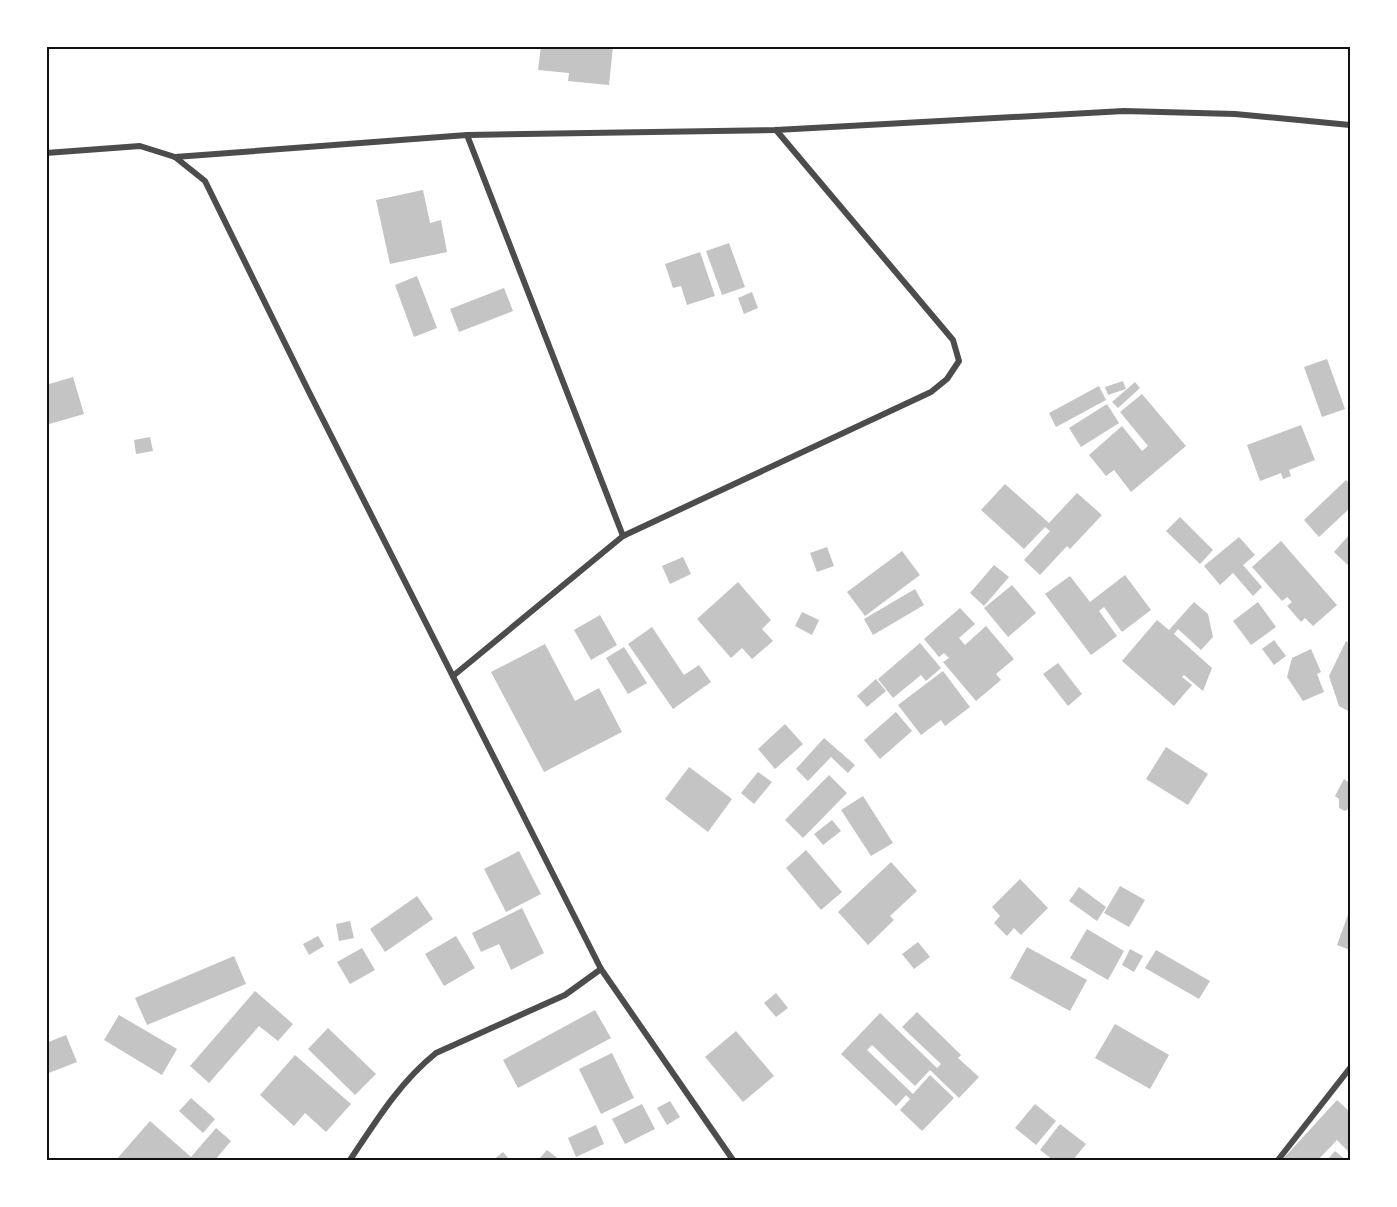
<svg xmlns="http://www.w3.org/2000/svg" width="1397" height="1207" viewBox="0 0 1397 1207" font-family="'Roboto Condensed',sans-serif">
  <rect width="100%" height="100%" fill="#fff"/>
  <!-- building -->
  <g fill="#c4c4c4">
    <polygon points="541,46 613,46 609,85 568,81 569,73 538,70"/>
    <polygon points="423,190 430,223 441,220 447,252 390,264 376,200"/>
    <polygon points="729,243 745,287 722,295 706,251"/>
    <polygon points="700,252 715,296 687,305 681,286 673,288 665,264"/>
    <polygon points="417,276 437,328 414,337 395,285"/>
    <polygon points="504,288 513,311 459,332 450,309"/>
    <polygon points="752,292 758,308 744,314 738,298"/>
    <polygon points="1327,359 1345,409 1322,417 1304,367"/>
    <polygon points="73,377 84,414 46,425 46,385"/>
    <polygon points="1123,381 1126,389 1108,395 1105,387"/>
    <polygon points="1135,382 1140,388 1118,408 1112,402"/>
    <polygon points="1099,386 1106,400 1056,427 1049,413"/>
    <polygon points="1142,394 1186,446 1131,492 1114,470 1106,476 1089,455 1122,426 1142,451 1148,446 1120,412"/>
    <polygon points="1107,404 1119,423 1081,447 1069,428"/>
    <polygon points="1301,425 1315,460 1289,470 1291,476 1283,479 1281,473 1260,481 1247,445"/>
    <polygon points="150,437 153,451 136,454 134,440"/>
    <polygon points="1346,480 1350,484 1350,508 1319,537 1304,520"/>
    <polygon points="1005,484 1049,523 1077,493 1102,515 1070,549 1067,546 1040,575 1024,560 1050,531 1045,527 1024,549 981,510"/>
    <polygon points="1180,517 1213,550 1200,564 1166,531"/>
    <polygon points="1350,534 1350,567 1334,552"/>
    <polygon points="1239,537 1255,555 1243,565 1262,587 1253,596 1233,573 1220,585 1204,566"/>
    <polygon points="1281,541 1337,605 1313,626 1305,618 1301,622 1287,606 1292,602 1287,597 1282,601 1252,567"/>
    <polygon points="827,547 834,566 817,572 810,553"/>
    <polygon points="902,551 920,575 865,616 847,592"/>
    <polygon points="683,557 691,574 670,584 662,566"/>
    <polygon points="994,565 1009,577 984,606 970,593"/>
    <polygon points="1125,575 1151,610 1122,632 1104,607 1099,611 1117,636 1091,655 1045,594 1070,576 1090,602"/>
    <polygon points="738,582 771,620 762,629 773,641 752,659 742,648 731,658 697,619"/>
    <polygon points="1012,585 1036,613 1008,637 984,608"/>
    <polygon points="915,589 924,605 873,635 864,619"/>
    <polygon points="1194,602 1208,614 1213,637 1201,650 1178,629 1174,634 1212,668 1203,691 1184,675 1182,677 1192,685 1174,706 1122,661 1157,620 1169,630"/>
    <polygon points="1258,602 1276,627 1251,645 1233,621"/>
    <polygon points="960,608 975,624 959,638 965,645 986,626 1014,659 996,674 1001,680 976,701 943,662 949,658 944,653 939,657 924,639"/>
    <polygon points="802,612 819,620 812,635 795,626"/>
    <polygon points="600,615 617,645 591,660 574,630"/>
    <polygon points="652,627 684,675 699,665 711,682 673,709 628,644"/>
    <polygon points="1274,640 1286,656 1274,665 1262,649"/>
    <polygon points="1346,641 1350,644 1350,712 1339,706 1329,676"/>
    <polygon points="920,643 941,668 926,681 921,675 893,698 878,679"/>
    <polygon points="545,644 575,701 599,688 622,732 544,772 491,672"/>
    <polygon points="624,647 647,683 628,694 606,658"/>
    <polygon points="1311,649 1321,672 1317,674 1324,692 1303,701 1287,677 1292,658"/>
    <polygon points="1058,663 1082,694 1068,706 1043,674"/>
    <polygon points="943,671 970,707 945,726 941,720 921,735 898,705"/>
    <polygon points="876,679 886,691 867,707 857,696"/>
    <polygon points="896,712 912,731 880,759 864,740"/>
    <polygon points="785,724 803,744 775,769 758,749"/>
    <polygon points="824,738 855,765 848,773 831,757 808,781 796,769"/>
    <polygon points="1166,747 1208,774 1188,805 1146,779"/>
    <polygon points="689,767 732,799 708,832 665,799"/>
    <polygon points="758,772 772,782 754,804 741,793"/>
    <polygon points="829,775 847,793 803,838 785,820"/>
    <polygon points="1344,779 1350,783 1350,808 1345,811 1339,808 1339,799 1335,796"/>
    <polygon points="863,796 893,843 871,856 841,810"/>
    <polygon points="832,820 841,831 823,845 814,834"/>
    <polygon points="806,850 842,892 821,910 786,868"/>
    <polygon points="519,851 541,894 506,912 484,869"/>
    <polygon points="891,862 917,891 890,916 894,920 868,945 838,912"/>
    <polygon points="1020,879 1048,908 1021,935 1014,928 1007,936 994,923 1000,916 992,907"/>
    <polygon points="1120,886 1145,900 1129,927 1104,913"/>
    <polygon points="1079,887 1106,907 1097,921 1069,901"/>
    <polygon points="417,896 433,919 385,952 370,929"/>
    <polygon points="522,908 544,953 511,970 499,944 481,952 472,933"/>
    <polygon points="1350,909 1350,950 1337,945"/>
    <polygon points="350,921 354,938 339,941 336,924"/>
    <polygon points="1087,929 1124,951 1108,980 1070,958"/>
    <polygon points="318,936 324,946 309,955 303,944"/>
    <polygon points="456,936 475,968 444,986 425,954"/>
    <polygon points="918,942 930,957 914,969 902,954"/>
    <polygon points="1027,947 1087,980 1070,1011 1010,978"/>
    <polygon points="362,948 375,970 350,984 337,962"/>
    <polygon points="1130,949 1143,956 1134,972 1122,965"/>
    <polygon points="1156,950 1210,981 1199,999 1145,968"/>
    <polygon points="234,956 246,984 147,1025 135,998"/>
    <polygon points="255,991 293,1024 278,1041 259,1026 209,1083 190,1066"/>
    <polygon points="776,993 788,1008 776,1017 764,1003"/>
    <polygon points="595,1010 611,1038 518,1088 503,1060"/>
    <polygon points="917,1012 961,1055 958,1058 979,1077 959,1098 930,1070 915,1086 872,1045 867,1050 913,1094 930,1075 954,1098 922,1131 900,1110 910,1099 906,1095 896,1106 841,1054 880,1013 937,1068 941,1064 902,1027"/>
    <polygon points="119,1015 177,1049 162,1075 104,1040"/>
    <polygon points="1115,1024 1169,1055 1150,1089 1095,1058"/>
    <polygon points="328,1028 376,1074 355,1095 308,1049"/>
    <polygon points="736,1031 774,1076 743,1102 705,1057"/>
    <polygon points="66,1035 77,1062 46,1074 46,1043"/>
    <polygon points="612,1053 634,1098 601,1114 579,1069"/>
    <polygon points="295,1055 351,1104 326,1132 305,1113 294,1126 260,1095"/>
    <polygon points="191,1098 215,1119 203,1133 179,1111"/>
    <polygon points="1337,1100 1350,1112 1350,1153 1337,1140 1318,1160 1282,1160"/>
    <polygon points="670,1101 680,1117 667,1125 657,1108"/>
    <polygon points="642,1104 655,1129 625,1144 612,1119"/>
    <polygon points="1035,1104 1056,1121 1036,1145 1015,1128"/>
    <polygon points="150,1121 191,1157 216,1128 231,1141 215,1160 116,1160"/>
    <polygon points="1060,1124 1086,1144 1073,1160 1053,1160 1040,1150"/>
    <polygon points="596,1125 604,1144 576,1157 568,1138"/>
    <polygon points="547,1150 560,1160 538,1160"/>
    <polygon points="1335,1151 1346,1160 1327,1160"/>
    <polygon points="503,1152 510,1160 493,1160"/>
  </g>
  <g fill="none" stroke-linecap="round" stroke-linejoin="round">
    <!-- minor -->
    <g stroke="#4c4c4c" stroke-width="6">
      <polyline points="467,135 623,536"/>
      <path d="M 46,153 L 140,146 L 175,157 L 205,181 L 309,392 L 601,969 L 565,995 L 436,1053 C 399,1083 376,1121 350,1160"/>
      <polyline points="175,157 467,135 776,130 1124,111 1235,114 1350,125"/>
      <polyline points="453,676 623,536 931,392 947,379 959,361 953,340 776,130"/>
      <polyline points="601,969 733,1160"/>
      <polyline points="1278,1160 1350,1068"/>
    </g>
  </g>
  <!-- border -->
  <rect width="1397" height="1207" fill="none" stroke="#ffffff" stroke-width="96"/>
  <rect x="48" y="48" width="1301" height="1111" fill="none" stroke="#111" stroke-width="2"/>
</svg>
